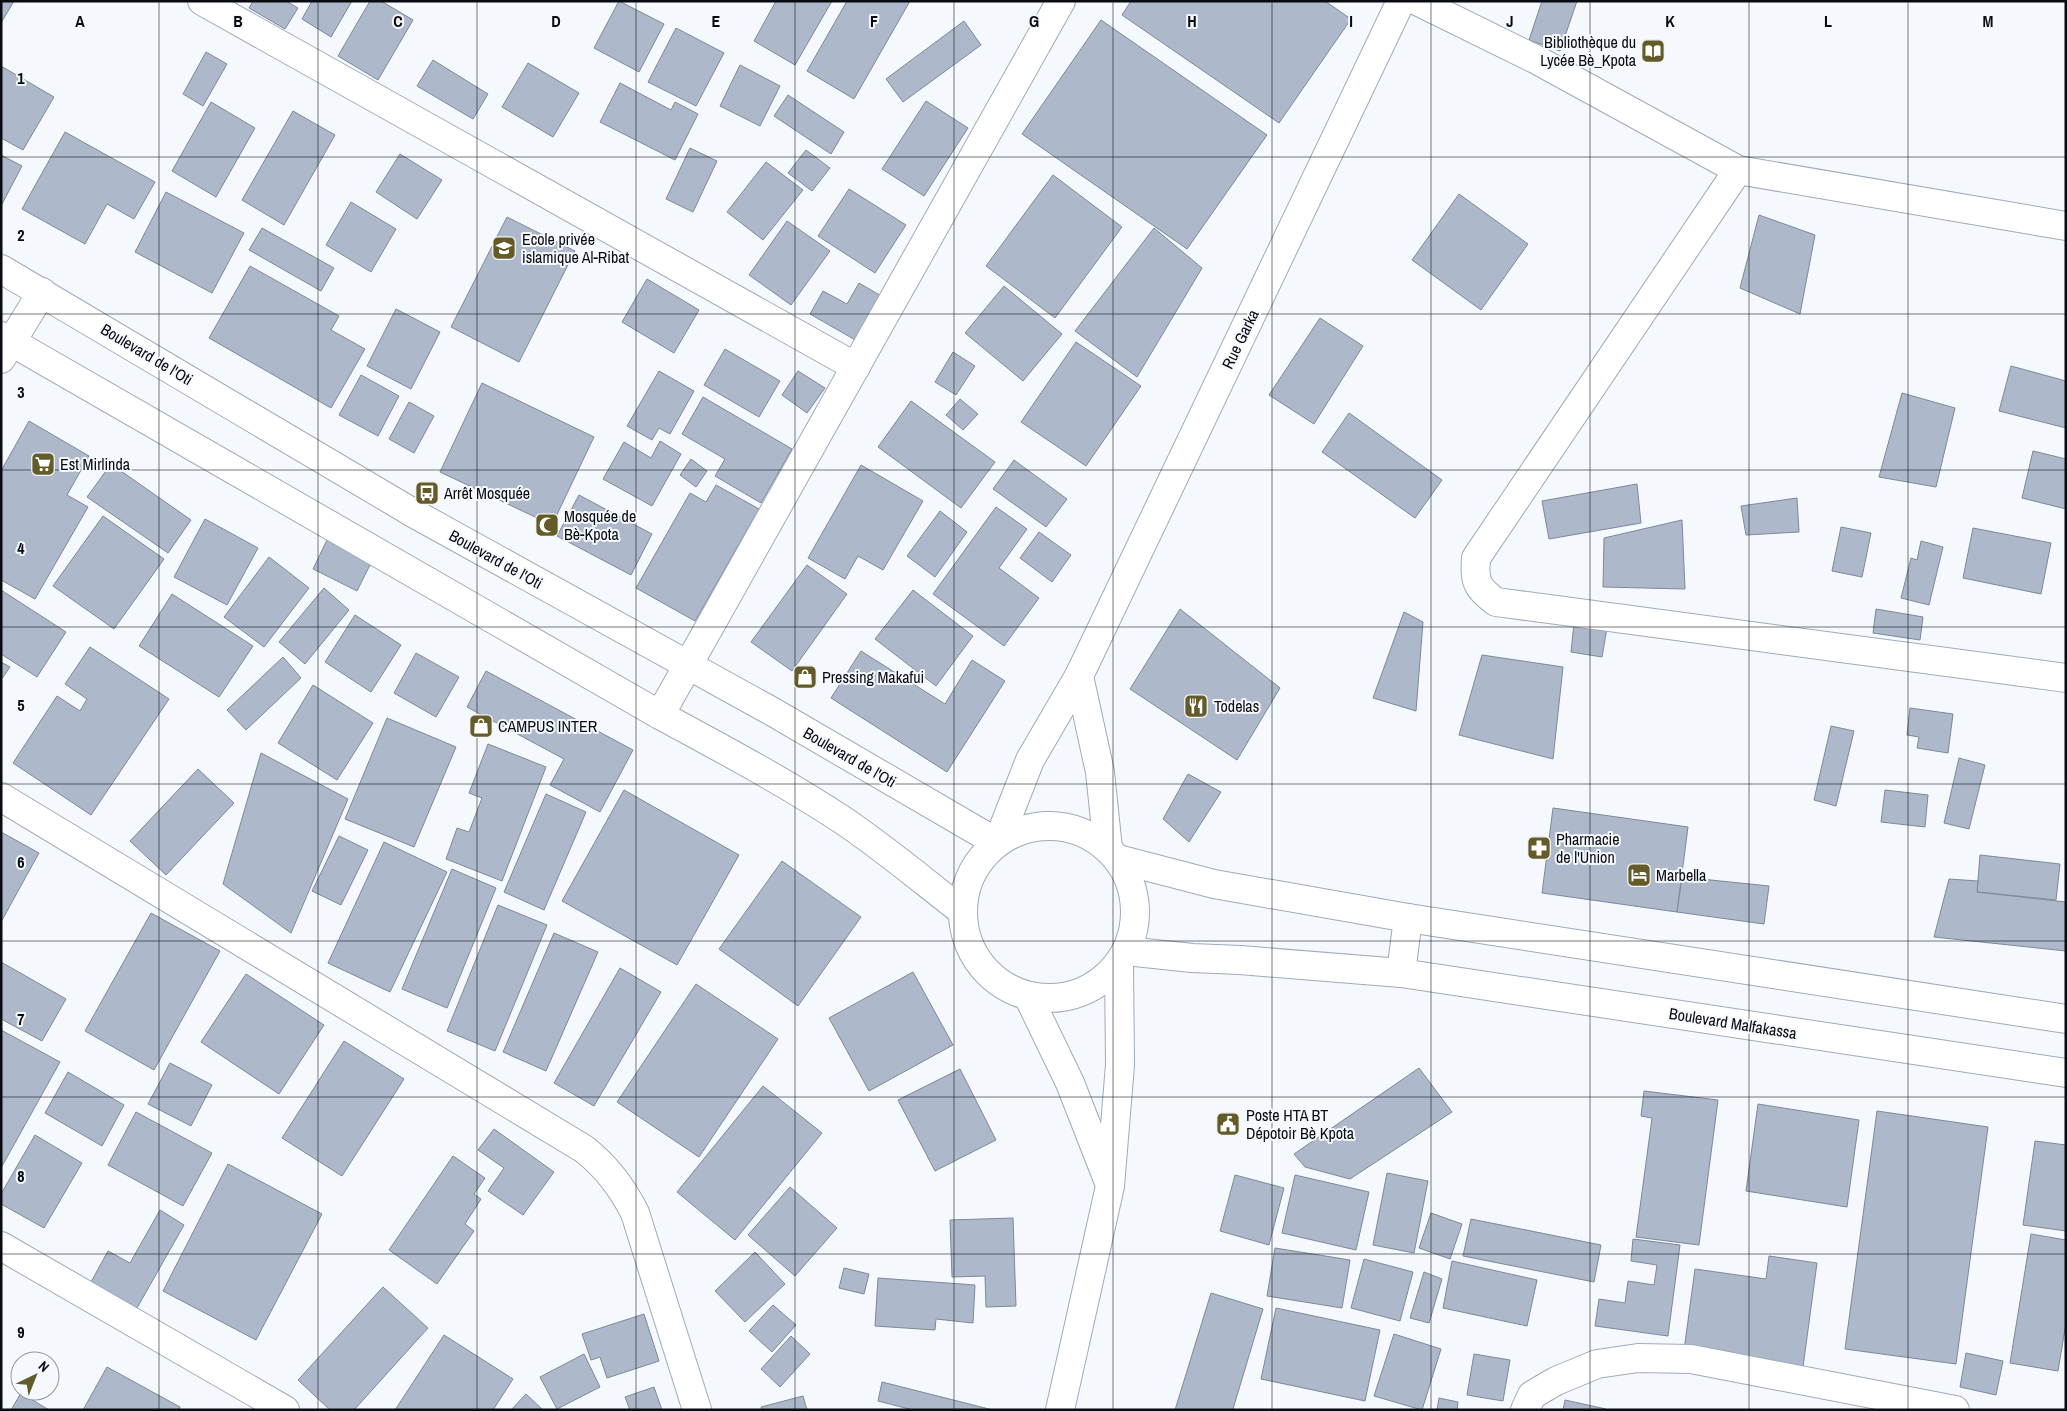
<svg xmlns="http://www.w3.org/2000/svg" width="2067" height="1411" viewBox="0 0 2067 1411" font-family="'Archivo Narrow',sans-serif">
  <rect width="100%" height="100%" fill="#f5f8fc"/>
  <!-- building -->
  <g fill="#adb8ca" stroke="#7d8899">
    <polygon points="1,1 14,1 1,23"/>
    <polygon points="253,1 286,1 298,8 285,29 249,8"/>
    <polygon points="312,1 352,1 331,37 302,19"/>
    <polygon points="370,1 381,1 413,20 378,80 338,56"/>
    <polygon points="619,1 664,24 639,72 594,48"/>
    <polygon points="776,1 832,1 795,65 754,41"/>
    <polygon points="847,1 910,1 854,99 807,71"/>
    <polygon points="1131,1 1325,1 1351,19 1279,123 1122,15"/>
    <polygon points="1542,1 1577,1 1560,51 1529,40"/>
    <polygon points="1101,20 1267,135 1187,249 1022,134"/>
    <polygon points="964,21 981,45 903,102 886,79"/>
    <polygon points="676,28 724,53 696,106 648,82"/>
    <polygon points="206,52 227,64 203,106 183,94"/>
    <polygon points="433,60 488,94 473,119 417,86"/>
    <polygon points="528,63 579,93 553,137 502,107"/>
    <polygon points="740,65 780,86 760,126 720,106"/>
    <polygon points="1,66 54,97 23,150 1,138"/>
    <polygon points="620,83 671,110 675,102 698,114 675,160 600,122"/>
    <polygon points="788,95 844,132 831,154 774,116"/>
    <polygon points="926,101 968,128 924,196 882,169"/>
    <polygon points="211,102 255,128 216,197 172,171"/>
    <polygon points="293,111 335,135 284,225 242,200"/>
    <polygon points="65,132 155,182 134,219 107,204 85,244 22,209"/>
    <polygon points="690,148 717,161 693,212 666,199"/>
    <polygon points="806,150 830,168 812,191 788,173"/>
    <polygon points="400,154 442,180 417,219 376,192"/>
    <polygon points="1,155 22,166 1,206"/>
    <polygon points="766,162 803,190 763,240 727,212"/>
    <polygon points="1053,175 1122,227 1055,318 986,266"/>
    <polygon points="849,189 906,225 875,273 818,236"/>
    <polygon points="166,192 244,233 212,293 135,252"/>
    <polygon points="1459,194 1528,244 1481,310 1412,260"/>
    <polygon points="351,202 396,229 371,272 326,245"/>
    <polygon points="1759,215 1815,235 1800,314 1740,288"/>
    <polygon points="507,217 575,251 519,362 451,327"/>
    <polygon points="787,221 830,251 791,305 749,275"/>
    <polygon points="262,228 334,268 321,291 249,250"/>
    <polygon points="1154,228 1202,268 1137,377 1075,331"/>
    <polygon points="250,266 339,316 331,330 365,349 331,408 209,338"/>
    <polygon points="647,279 699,310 674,353 622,322"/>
    <polygon points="859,283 883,297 857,341 810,314 823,291 847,304"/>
    <polygon points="1004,286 1062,334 1023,381 965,333"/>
    <polygon points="396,309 440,332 411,389 367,366"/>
    <polygon points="1320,318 1363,346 1314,424 1269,395"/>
    <polygon points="1076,342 1141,386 1086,466 1021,422"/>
    <polygon points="725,349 780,381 759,417 704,385"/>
    <polygon points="953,352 975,366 956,395 935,382"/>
    <polygon points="2011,366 2066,381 2066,428 1999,411"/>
    <polygon points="659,371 694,391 670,434 659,428 652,440 627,426"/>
    <polygon points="798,371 825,388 807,413 782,395"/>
    <polygon points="361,375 399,396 378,436 339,415"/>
    <polygon points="482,383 594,437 552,525 440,472"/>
    <polygon points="1902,393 1955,408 1936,487 1879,477"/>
    <polygon points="703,397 792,449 761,503 715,476 725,459 682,434"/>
    <polygon points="960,399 978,414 963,430 946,415"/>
    <polygon points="911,401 995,462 961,508 878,447"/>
    <polygon points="409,402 434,416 414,453 389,439"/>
    <polygon points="1349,413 1442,480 1415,518 1322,452"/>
    <polygon points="29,421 89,456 67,495 88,507 35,599 1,580 1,471"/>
    <polygon points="660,441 681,454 652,506 603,479 624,442 651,458"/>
    <polygon points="2033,451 2066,459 2066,509 2022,498"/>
    <polygon points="691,459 707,471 696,487 680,475"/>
    <polygon points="1014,460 1067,499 1046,527 993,489"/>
    <polygon points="111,464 191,520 168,553 87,497"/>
    <polygon points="861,465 923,501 883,570 858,556 845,579 808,558"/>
    <polygon points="1637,484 1641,523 1549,539 1542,501"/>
    <polygon points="716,485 759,509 695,621 636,588 690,493 706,502"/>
    <polygon points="579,495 652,534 631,575 557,536"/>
    <polygon points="1797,498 1799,532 1746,535 1741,506"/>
    <polygon points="996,507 1027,529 999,568 1039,598 1004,646 933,594"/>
    <polygon points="940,511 967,532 935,577 907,556"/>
    <polygon points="103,516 164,559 114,629 53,586"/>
    <polygon points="205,519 258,548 227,605 174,577"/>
    <polygon points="1682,520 1685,589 1603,587 1604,538"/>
    <polygon points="1841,527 1871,533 1862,577 1832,571"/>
    <polygon points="1973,528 2051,543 2041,594 1963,578"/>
    <polygon points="1039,532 1071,555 1052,582 1020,558"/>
    <polygon points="327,540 371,563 357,591 313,569"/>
    <polygon points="1921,541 1943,547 1929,605 1901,598 1911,558 1917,560"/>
    <polygon points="269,557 309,588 264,647 224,617"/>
    <polygon points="807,565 847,594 792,671 751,642"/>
    <polygon points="324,588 349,610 305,664 279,642"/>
    <polygon points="1,590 66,632 37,677 1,654"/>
    <polygon points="913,590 973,636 936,686 875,639"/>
    <polygon points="172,594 253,646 219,697 139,646"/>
    <polygon points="1180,609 1280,688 1237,760 1130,689"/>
    <polygon points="1876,609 1923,617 1920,640 1873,633"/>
    <polygon points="1404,612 1423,622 1416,711 1373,698"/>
    <polygon points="355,615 401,645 371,692 325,662"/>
    <polygon points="1574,623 1607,628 1602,657 1571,652"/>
    <polygon points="90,647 169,699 91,815 13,763 57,696 80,711 87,699 65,684"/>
    <polygon points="861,651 945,704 972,660 1005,681 947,772 831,698"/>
    <polygon points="416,653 459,677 436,717 394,693"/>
    <polygon points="1482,655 1563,667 1553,759 1459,735"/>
    <polygon points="283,657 301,678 246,730 227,710"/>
    <polygon points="1,662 10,667 1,680"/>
    <polygon points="486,671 633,750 600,812 550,785 564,759 467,707"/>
    <polygon points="313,685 373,723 337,780 278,743"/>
    <polygon points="1910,708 1953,714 1948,753 1917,748 1919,737 1907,735"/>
    <polygon points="387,718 456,747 414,847 345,819"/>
    <polygon points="1831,726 1854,731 1836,806 1814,800"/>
    <polygon points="488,744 546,767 502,881 446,859 457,828 469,832 482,798 469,793"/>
    <polygon points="261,753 348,799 291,933 223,884"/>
    <polygon points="1959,758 1985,765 1969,829 1944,823"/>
    <polygon points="198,769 234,803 166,875 130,841"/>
    <polygon points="1188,774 1221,792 1189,842 1163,819"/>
    <polygon points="624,790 739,855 677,965 562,901"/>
    <polygon points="1885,790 1928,795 1925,827 1881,822"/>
    <polygon points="546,794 586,812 544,910 504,892"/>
    <polygon points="1553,808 1688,827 1677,912 1542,893"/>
    <polygon points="1,832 39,853 1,922"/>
    <polygon points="339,836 368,850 341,905 312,891"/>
    <polygon points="384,842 447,872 390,992 328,963"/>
    <polygon points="1980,855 2060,864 2056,900 1977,892"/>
    <polygon points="782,861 861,917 798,1006 719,949"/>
    <polygon points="452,869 496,888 447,1008 402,989"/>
    <polygon points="1682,877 1769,886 1764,924 1677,912"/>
    <polygon points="1949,879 1978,881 1977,892 2066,902 2066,951 1934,937"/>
    <polygon points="498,905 547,925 495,1051 447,1031"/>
    <polygon points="151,913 220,951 154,1070 85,1031"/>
    <polygon points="554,933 598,952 546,1071 503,1052"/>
    <polygon points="1,962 66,999 42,1041 1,1019"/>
    <polygon points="620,968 661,992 594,1106 554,1083"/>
    <polygon points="913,972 953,1045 869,1091 829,1018"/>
    <polygon points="246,974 324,1025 279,1094 201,1042"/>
    <polygon points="696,984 778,1039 699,1157 617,1102"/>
    <polygon points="1,1030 60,1062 1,1168"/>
    <polygon points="344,1041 404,1079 342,1176 282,1138"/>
    <polygon points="170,1063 212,1085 191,1126 148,1104"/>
    <polygon points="1419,1068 1452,1112 1350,1179 1305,1167 1294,1154"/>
    <polygon points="960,1069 996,1140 935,1171 898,1100"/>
    <polygon points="68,1072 124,1105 102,1146 45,1113"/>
    <polygon points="763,1086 822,1133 735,1240 677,1192"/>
    <polygon points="1644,1091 1718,1100 1699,1245 1636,1237 1652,1118 1641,1116"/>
    <polygon points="1758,1104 1859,1120 1847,1207 1746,1191"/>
    <polygon points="1877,1111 1988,1127 1956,1364 1845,1349"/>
    <polygon points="136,1112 212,1153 183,1206 108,1165"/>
    <polygon points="494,1129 554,1172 523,1215 488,1191 504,1168 478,1150"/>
    <polygon points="35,1135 82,1163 44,1228 1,1204 1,1194"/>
    <polygon points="2035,1141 2066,1145 2066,1231 2023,1225"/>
    <polygon points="453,1156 485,1178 474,1194 481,1199 465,1224 474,1231 437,1284 389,1250"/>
    <polygon points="228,1164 322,1214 256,1340 163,1291"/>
    <polygon points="1387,1173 1428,1181 1414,1253 1373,1245"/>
    <polygon points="1235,1175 1284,1188 1269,1245 1220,1231"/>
    <polygon points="1295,1175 1369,1192 1356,1250 1282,1233"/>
    <polygon points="790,1187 837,1228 795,1276 748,1235"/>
    <polygon points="160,1210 184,1225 137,1308 91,1282 108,1251 130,1263"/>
    <polygon points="1431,1213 1462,1224 1450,1259 1419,1248"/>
    <polygon points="1013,1218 1016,1306 986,1307 985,1276 952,1277 950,1220"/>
    <polygon points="1471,1219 1601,1245 1594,1282 1463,1256"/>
    <polygon points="2031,1234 2066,1240 2066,1323 2058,1371 2010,1363"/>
    <polygon points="1633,1239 1680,1245 1668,1336 1595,1326 1599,1299 1625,1303 1628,1281 1654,1285 1657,1265 1631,1261"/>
    <polygon points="1275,1248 1350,1260 1342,1308 1267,1296"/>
    <polygon points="755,1252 785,1284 745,1322 715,1291"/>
    <polygon points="1769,1256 1817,1263 1803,1367 1684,1350 1695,1269 1766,1279"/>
    <polygon points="1364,1259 1413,1272 1400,1321 1351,1308"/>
    <polygon points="1452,1261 1537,1280 1527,1326 1443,1308"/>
    <polygon points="844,1268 869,1274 864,1294 839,1288"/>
    <polygon points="1424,1272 1442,1279 1429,1323 1410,1318"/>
    <polygon points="878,1278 975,1285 973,1323 936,1319 935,1330 875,1326"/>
    <polygon points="383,1287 428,1328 354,1410 330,1410 298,1380"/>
    <polygon points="1211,1293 1263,1309 1233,1409 1236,1410 1175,1410"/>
    <polygon points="773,1305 796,1325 772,1352 749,1331"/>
    <polygon points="1276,1308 1380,1330 1365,1401 1261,1379"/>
    <polygon points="644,1314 659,1361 607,1378 600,1357 591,1360 582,1334"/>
    <polygon points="1394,1334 1441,1349 1422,1410 1374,1396"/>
    <polygon points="444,1335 513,1379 493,1410 395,1410"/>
    <polygon points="791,1336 810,1354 780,1387 761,1369"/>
    <polygon points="1966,1353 2003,1361 1996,1395 1960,1387"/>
    <polygon points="584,1354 600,1387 557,1409 540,1377"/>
    <polygon points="1474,1354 1510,1360 1503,1401 1467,1395"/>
    <polygon points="107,1367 180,1407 179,1410 83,1410"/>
    <polygon points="882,1382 993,1410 913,1410 878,1401"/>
    <polygon points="654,1387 662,1410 630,1410 625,1397"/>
    <polygon points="21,1393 49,1410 11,1410"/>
    <polygon points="526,1394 543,1410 511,1410"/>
    <polygon points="803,1396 807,1410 762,1410 761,1407"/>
    <polygon points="1439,1398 1458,1402 1457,1410 1437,1410"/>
    <polygon points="1565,1400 1606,1409 1606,1410 1563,1410"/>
  </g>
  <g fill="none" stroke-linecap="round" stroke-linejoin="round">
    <!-- minor casing -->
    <g stroke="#9faabc" stroke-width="30">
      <g id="minor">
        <polyline points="202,1 856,367"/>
        <polyline points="1417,1 1537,60 1738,170 2066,226"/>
        <path d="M 1738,170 L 1476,558 C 1474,582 1477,588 1496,602 L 2066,678"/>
        <polyline points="1,359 42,292"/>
        <polyline points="1079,676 1100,772 1108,849"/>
        <polyline points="660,715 1061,1"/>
        <path d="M 1,797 L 584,1149 C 607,1167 622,1187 635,1213 L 697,1410"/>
        <polyline points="999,839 1030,760 1079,676 1401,1"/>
        <polyline points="1,1246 285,1410"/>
        <polyline points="1525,1410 1532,1395 1556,1381 1597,1364 1638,1358 1691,1359 1955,1410"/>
      </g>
    </g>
    <!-- major casing -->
    <g stroke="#9faabc" stroke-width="30">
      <g id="major">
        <polyline points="1,269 415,514 773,712 996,842"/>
        <path d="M 1,336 L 660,715 C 721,748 783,781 841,819 C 883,847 922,880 962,911"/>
        <circle cx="1049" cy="912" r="86"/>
        <polyline points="1118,859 1214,884 1408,918 2066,1019"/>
        <polyline points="1126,951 1192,958 1240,960 1401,973 2066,1073"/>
        <polyline points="1401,973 1408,918"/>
        <polyline points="1028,996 1070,1083 1108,1180"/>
        <polyline points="1060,1410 1110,1186 1120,1065 1119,963"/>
      </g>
    </g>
    <!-- minor -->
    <use href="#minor" stroke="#fff" stroke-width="28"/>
    <!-- major -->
    <use href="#major" stroke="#fff" stroke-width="28"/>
  </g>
  <!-- grid -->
  <path fill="none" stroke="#080b11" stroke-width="1" stroke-opacity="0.55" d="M 159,1 L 159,1410M 318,1 L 318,1410M 477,1 L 477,1410M 636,1 L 636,1410M 795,1 L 795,1410M 954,1 L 954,1410M 1113,1 L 1113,1410M 1272,1 L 1272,1410M 1431,1 L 1431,1410M 1590,1 L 1590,1410M 1749,1 L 1749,1410M 1908,1 L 1908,1410M 1,157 L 2066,157M 1,314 L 2066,314M 1,470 L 2066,470M 1,627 L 2066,627M 1,784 L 2066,784M 1,941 L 2066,941M 1,1097 L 2066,1097M 1,1254 L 2066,1254"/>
  <!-- icons -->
  <defs>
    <g id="library-square" transform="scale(1.25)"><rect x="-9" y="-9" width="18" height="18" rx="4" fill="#635c28" stroke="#f5f8fc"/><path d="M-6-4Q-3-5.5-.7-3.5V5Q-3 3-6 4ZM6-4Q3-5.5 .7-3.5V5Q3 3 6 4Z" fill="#fff"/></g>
    <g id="school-square" transform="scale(1.25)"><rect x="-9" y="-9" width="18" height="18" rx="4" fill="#635c28" stroke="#f5f8fc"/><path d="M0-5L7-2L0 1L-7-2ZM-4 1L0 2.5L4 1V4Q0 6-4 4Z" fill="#fff"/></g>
    <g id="supermarket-square" transform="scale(1.25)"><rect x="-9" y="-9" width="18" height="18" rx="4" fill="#635c28" stroke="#f5f8fc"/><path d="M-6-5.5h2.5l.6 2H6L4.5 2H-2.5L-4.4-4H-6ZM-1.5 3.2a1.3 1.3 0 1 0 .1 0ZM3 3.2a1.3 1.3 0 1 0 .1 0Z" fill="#fff"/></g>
    <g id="bus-square" transform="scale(1.25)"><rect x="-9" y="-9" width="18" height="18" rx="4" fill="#635c28" stroke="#f5f8fc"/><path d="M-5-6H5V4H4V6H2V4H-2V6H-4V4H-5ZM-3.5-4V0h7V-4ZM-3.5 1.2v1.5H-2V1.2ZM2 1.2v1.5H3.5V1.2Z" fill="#fff"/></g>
    <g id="mosque-square" transform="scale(1.25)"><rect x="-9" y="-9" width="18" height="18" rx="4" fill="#635c28" stroke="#f5f8fc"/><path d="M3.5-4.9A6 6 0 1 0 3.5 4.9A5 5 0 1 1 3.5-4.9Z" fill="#fff"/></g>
    <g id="shop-square" transform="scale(1.25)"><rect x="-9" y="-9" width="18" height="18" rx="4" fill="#635c28" stroke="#f5f8fc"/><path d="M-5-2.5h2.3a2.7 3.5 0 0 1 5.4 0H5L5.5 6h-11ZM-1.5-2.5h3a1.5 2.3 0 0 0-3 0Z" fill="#fff"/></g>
    <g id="restaurant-square" transform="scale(1.25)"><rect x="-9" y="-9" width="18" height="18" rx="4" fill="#635c28" stroke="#f5f8fc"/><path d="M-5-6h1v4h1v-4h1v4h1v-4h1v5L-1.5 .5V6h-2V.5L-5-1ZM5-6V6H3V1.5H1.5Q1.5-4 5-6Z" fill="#fff"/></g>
    <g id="pharmacy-square" transform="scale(1.25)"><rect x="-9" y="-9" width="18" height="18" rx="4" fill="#635c28" stroke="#f5f8fc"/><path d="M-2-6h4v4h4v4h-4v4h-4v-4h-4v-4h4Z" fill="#fff"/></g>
    <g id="hotel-square" transform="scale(1.25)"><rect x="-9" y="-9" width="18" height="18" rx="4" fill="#635c28" stroke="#f5f8fc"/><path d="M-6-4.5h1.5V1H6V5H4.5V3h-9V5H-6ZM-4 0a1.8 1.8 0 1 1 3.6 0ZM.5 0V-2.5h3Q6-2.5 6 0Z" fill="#fff"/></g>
    <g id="civic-square" transform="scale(1.25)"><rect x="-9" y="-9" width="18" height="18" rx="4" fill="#635c28" stroke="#f5f8fc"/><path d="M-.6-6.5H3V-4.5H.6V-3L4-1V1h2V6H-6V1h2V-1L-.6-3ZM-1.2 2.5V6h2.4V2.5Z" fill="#fff"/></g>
  </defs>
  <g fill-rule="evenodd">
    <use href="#library-square" x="1653" y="51"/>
    <use href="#school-square" x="504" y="248"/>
    <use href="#supermarket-square" x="43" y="464"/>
    <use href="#bus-square" x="427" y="493"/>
    <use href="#mosque-square" x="547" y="525"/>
    <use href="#shop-square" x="805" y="677"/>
    <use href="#restaurant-square" x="1196" y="706"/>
    <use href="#shop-square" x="481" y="726"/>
    <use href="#pharmacy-square" x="1539" y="848"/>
    <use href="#hotel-square" x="1639" y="875"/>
    <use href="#civic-square" x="1228" y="1124"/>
  </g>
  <g text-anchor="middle" stroke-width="4" stroke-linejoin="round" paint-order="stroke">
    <!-- poi labels -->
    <g font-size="16" fill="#080b11" stroke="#f5f8fc" text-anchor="start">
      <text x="1636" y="48" text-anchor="end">Bibliothèque du<tspan x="1636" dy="18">Lycée Bè_Kpota</tspan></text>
      <text x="522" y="245">Ecole privée<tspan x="522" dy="18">islamique Al-Ribat</tspan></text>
      <text x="60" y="470">Est Mirlinda</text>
      <text x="444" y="499">Arrêt Mosquée</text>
      <text x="564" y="522">Mosquée de<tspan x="564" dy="18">Bè-Kpota</tspan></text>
      <text x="822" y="683">Pressing Makafui</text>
      <text x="1214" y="712">Todelas</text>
      <text x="498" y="732">CAMPUS INTER</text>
      <text x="1556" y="845">Pharmacie<tspan x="1556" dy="18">de l'Union</tspan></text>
      <text x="1656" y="881">Marbella</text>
      <text x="1246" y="1121">Poste HTA BT<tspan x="1246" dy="18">Dépotoir Bè Kpota</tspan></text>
    </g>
    <!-- street labels -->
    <g font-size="16" fill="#080b11" stroke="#f5f8fc">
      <text transform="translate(1240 339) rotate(-64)" y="6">Rue Garka</text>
      <text transform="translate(147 354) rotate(31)" y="6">Boulevard de l'Oti</text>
      <text transform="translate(496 559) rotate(29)" y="6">Boulevard de l'Oti</text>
      <text transform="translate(850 757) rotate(30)" y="6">Boulevard de l'Oti</text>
      <text transform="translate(1733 1023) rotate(9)" y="6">Boulevard Malfakassa</text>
    </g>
  </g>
  <g font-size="16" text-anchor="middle" font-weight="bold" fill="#080b11" stroke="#f5f8fc" stroke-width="4" stroke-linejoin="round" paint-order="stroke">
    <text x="80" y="27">A</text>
    <text x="238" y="27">B</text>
    <text x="398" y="27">C</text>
    <text x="556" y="27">D</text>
    <text x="716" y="27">E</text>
    <text x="874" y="27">F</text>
    <text x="1034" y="27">G</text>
    <text x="1192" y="27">H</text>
    <text x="1351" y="27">I</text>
    <text x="1510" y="27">J</text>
    <text x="1670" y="27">K</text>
    <text x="1828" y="27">L</text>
    <text x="1988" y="27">M</text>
    <text x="21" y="84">1</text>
    <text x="21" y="241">2</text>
    <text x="21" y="398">3</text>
    <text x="21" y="554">4</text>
    <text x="21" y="711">5</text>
    <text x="21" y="868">6</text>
    <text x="21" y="1025">7</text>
    <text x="21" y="1182">8</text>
    <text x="21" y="1338">9</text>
  </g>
  <!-- border -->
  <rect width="2067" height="1411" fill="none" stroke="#080b11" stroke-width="5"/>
  <!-- north arrow -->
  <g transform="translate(35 1376) rotate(43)"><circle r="24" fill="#f5f8fc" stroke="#96999e"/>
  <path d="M0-4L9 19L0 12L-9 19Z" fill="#635c28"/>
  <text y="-8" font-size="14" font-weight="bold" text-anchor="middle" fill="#080b11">N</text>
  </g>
</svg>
